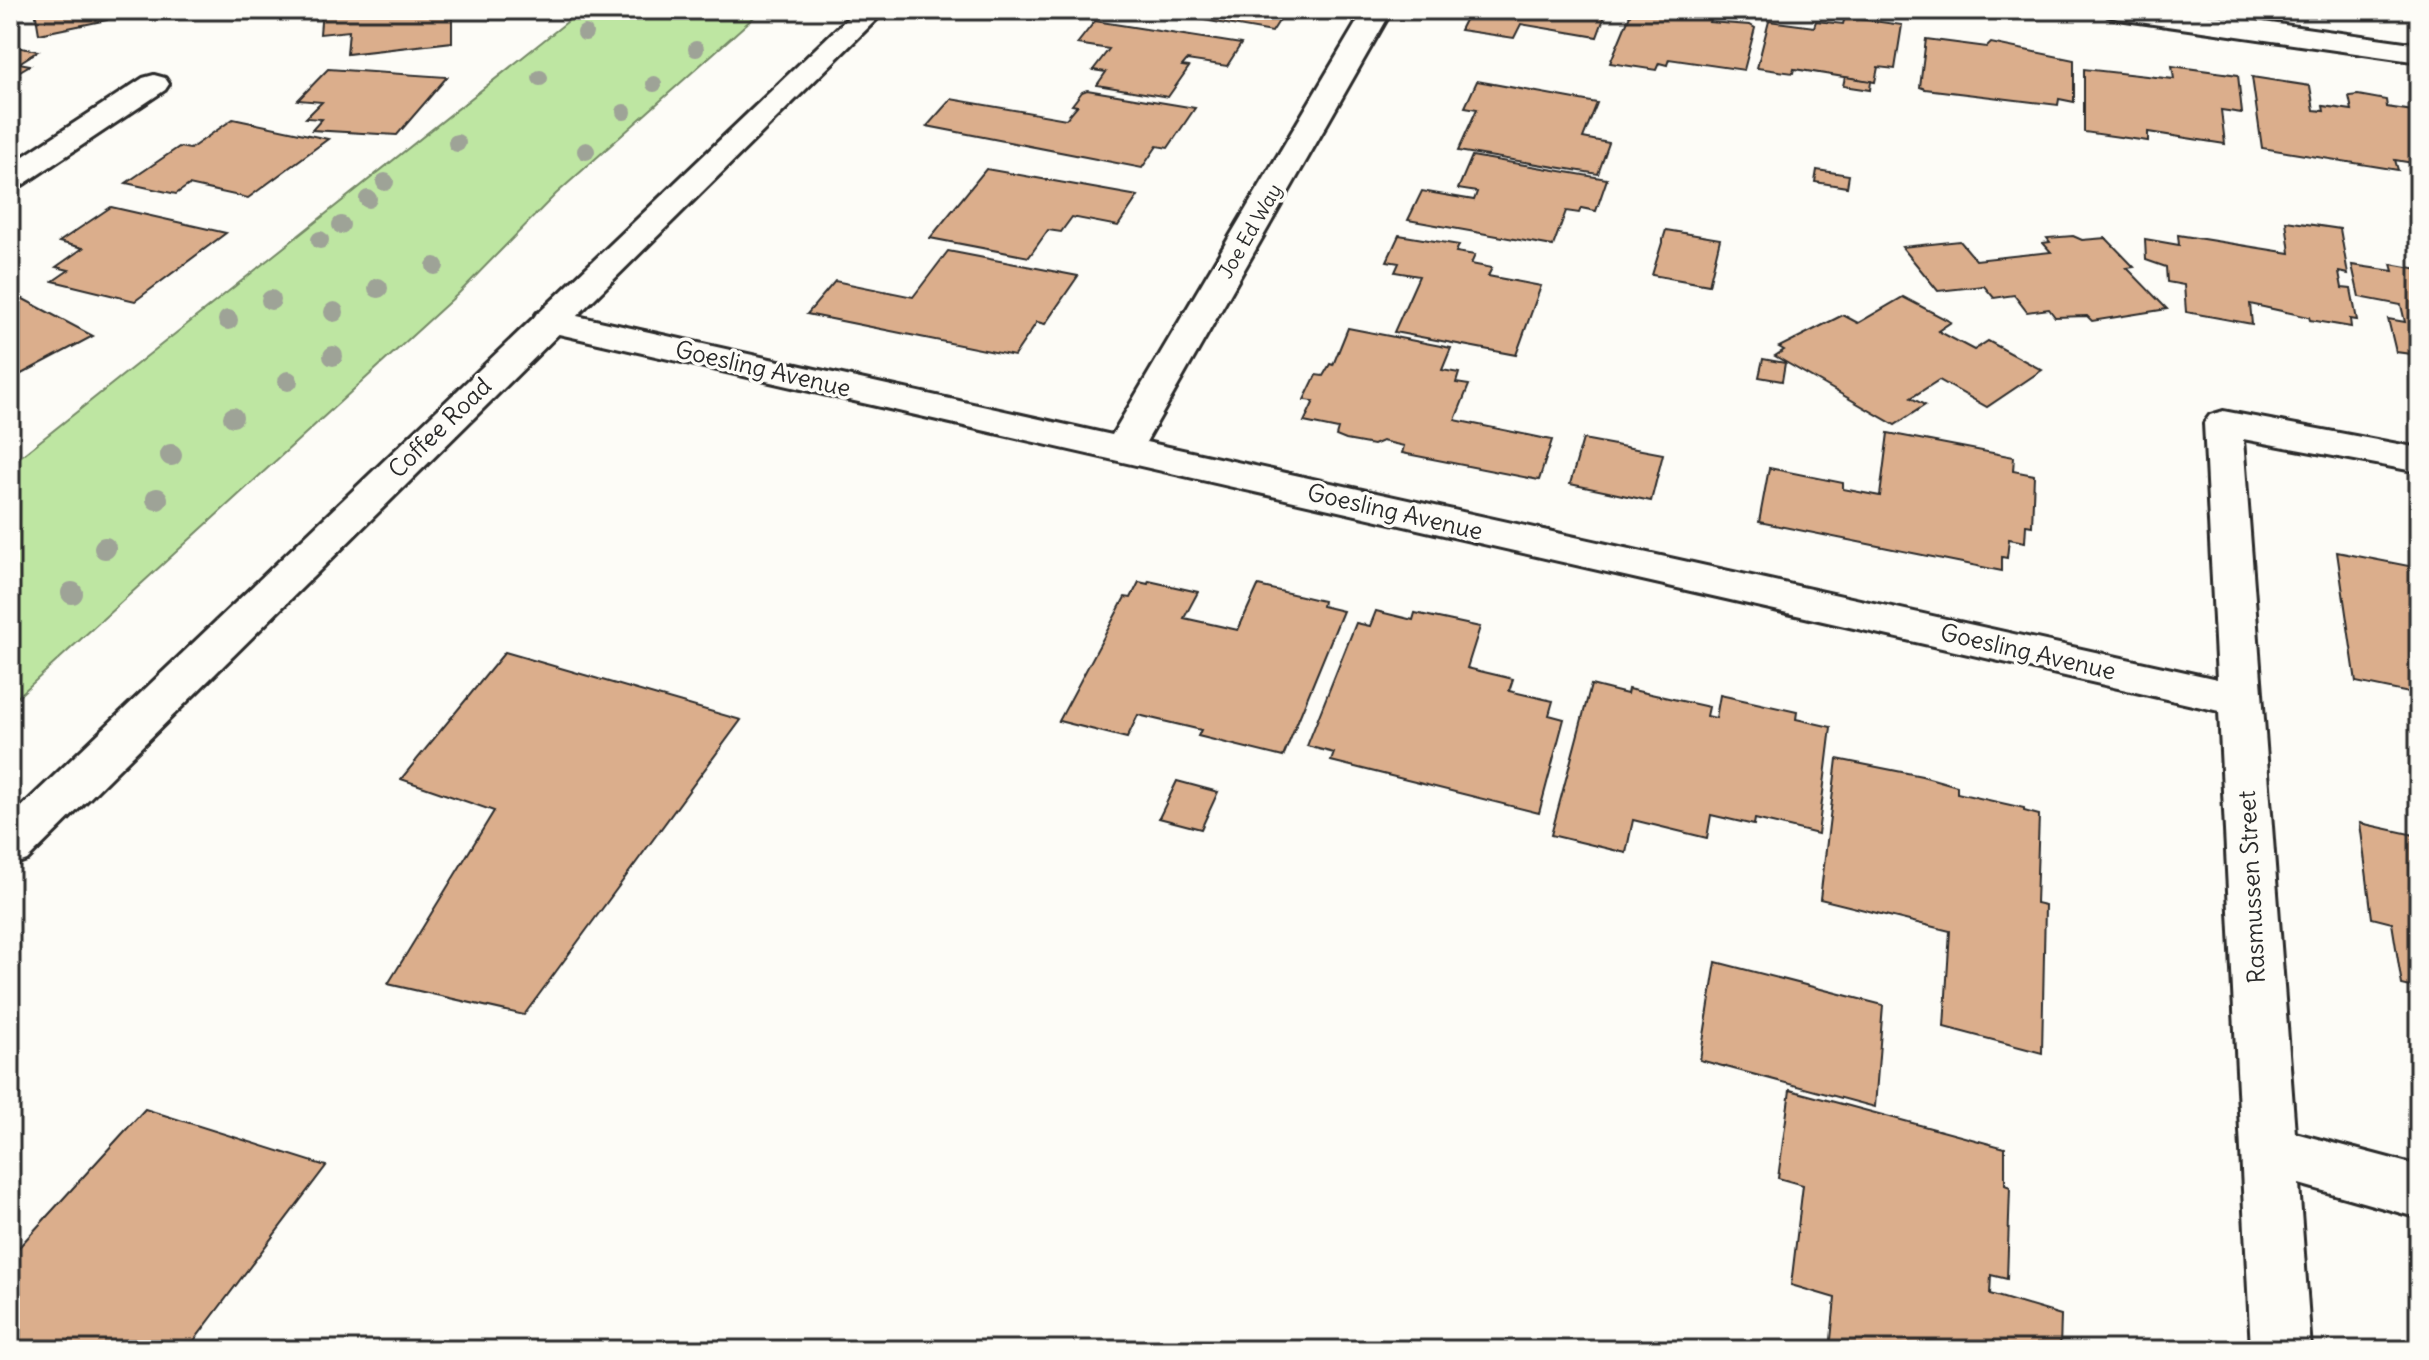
<svg xmlns="http://www.w3.org/2000/svg" width="2429" height="1360" viewBox="0 0 2429 1360" font-family="Delius,sans-serif">
  <rect width="100%" height="100%" fill="#fdfcf7"/>
  <filter id="ink" filterUnits="userSpaceOnUse"><feTurbulence type="fractalNoise" baseFrequency=".0125" numOctaves="2"/><feDisplacementMap in="SourceGraphic" scale="16" xChannelSelector="R" yChannelSelector="G"/><feConvolveMatrix kernelMatrix="1 2 1 2 8 2 1 2 1" color-interpolation-filters="sRGB"/></filter>
  <g filter="url(#ink)">
    <!-- green -->
    <polygon fill="#bee6a2" stroke="#748866" stroke-width="2" points="582,10 762,10 556,194 459,293 10,704 10,465"/>
    <!-- building -->
    <g fill="#dbae8c" stroke="#2b2b2b" stroke-width="2">
      <polygon points="35,10 123,10 105,14 107,20 39,34"/>
      <polygon points="322,10 452,10 452,42 347,54 349,31 320,34"/>
      <polygon points="1146,10 1286,10 1272,32"/>
      <polygon points="1470,10 1607,10 1597,37 1521,24 1514,38 1460,30"/>
      <polygon points="1632,10 1686,10 1685,12 1711,16 1709,22 1750,25 1755,28 1744,70 1669,59 1667,65 1659,63 1656,70 1610,63"/>
      <polygon points="1845,17 1902,25 1895,69 1878,67 1875,82 1794,69 1793,73 1757,68 1769,21 1814,27 1816,21 1843,24"/>
      <polygon points="1095,21 1241,44 1227,66 1187,60 1182,66 1189,67 1168,97 1097,85 1106,72 1093,70 1109,49 1077,44"/>
      <polygon points="1926,39 1987,47 1991,43 2074,60 2074,102 2059,99 2058,105 1925,89 1920,87"/>
      <polygon points="10,46 38,51 19,63 30,65 13,75 19,76 10,82"/>
      <polygon points="2172,66 2238,75 2242,113 2221,110 2225,144 2148,132 2148,141 2084,132 2084,69 2174,79"/>
      <polygon points="328,69 447,77 397,135 312,130 322,119 306,118 322,102 298,100"/>
      <polygon points="1845,77 1871,81 1870,90 1843,86"/>
      <polygon points="2252,77 2310,86 2314,110 2324,111 2323,106 2352,110 2349,96 2358,95 2386,100 2387,107 2413,111 2419,136 2419,164 2395,160 2398,170 2262,148"/>
      <polygon points="1477,81 1597,103 1583,138 1609,143 1598,174 1458,151 1477,109 1465,107"/>
      <polygon points="1087,90 1195,108 1168,148 1157,146 1142,168 927,126 951,99 1066,119 1077,106 1072,105 1082,92"/>
      <polygon points="233,119 328,139 248,198 189,185 176,194 126,183 179,147 190,149"/>
      <polygon points="1472,156 1607,179 1596,211 1581,208 1579,213 1566,211 1553,246 1408,220 1422,191 1474,200 1477,192 1458,189"/>
      <polygon points="986,169 1138,196 1118,226 1072,217 1061,232 1048,230 1029,257 930,238"/>
      <polygon points="1817,170 1849,175 1847,187 1815,182"/>
      <polygon points="111,207 226,233 135,301 53,281 69,270 56,267 83,248 59,242"/>
      <polygon points="2286,221 2340,229 2348,274 2339,272 2342,288 2351,289 2357,320 2350,319 2351,327 2310,320 2309,317 2250,304 2252,324 2186,312 2184,285 2167,282 2166,267 2146,260 2145,239 2179,245 2178,235 2290,253"/>
      <polygon points="1666,230 1720,239 1709,285 1652,275"/>
      <polygon points="1399,235 1459,245 1456,252 1475,255 1471,264 1492,268 1488,276 1541,286 1516,355 1394,332 1419,276 1395,272 1399,263 1387,261"/>
      <polygon points="2073,236 2082,240 2106,238 2134,267 2127,268 2167,309 2092,321 2087,316 2055,317 2049,309 2027,312 2014,295 1994,298 1984,286 1938,291 1902,247 1960,241 1976,260 2051,252 2043,243 2050,242 2047,238"/>
      <polygon points="948,251 1078,276 1045,324 1037,322 1014,356 807,314 835,281 913,297"/>
      <polygon points="2391,264 2419,269 2419,355 2396,352 2388,319 2405,322 2401,305 2359,297 2352,265 2393,271"/>
      <polygon points="10,292 93,336 10,380"/>
      <polygon points="1903,297 1951,322 1938,331 1974,350 1988,341 2042,370 1987,407 1939,380 1911,398 1925,405 1895,425 1775,356 1784,350 1779,347 1843,315 1858,323"/>
      <polygon points="1348,328 1451,348 1442,370 1459,373 1456,383 1469,385 1455,420 1552,440 1539,480 1402,453 1404,446 1382,441 1373,445 1346,440 1336,436 1338,429 1304,422 1314,401 1304,400 1316,375 1323,376 1330,364 1333,365"/>
      <polygon points="1763,359 1785,363 1782,381 1759,377"/>
      <polygon points="1888,433 2014,457 2013,471 2034,475 2032,526 2026,525 2025,542 2009,539 2007,558 2002,557 2002,571 1759,522 1769,468 1843,483 1843,489 1880,496"/>
      <polygon points="1583,439 1663,454 1651,501 1570,484"/>
      <polygon points="2337,552 2419,568 2419,695 2356,682"/>
      <polygon points="1149,581 1198,592 1184,618 1238,630 1258,586 1323,601 1322,606 1343,611 1283,757 1198,736 1201,730 1138,715 1127,738 1059,721 1125,597 1131,598 1139,582 1148,584"/>
      <polygon points="1376,611 1413,620 1415,613 1480,627 1467,668 1513,679 1509,691 1553,701 1549,715 1564,719 1539,813 1331,761 1334,753 1307,746 1356,623 1370,626"/>
      <polygon points="505,652 741,720 524,1015 388,984 494,811 401,779"/>
      <polygon points="1591,685 1627,694 1628,689 1709,707 1707,716 1716,718 1720,695 1797,712 1796,719 1831,727 1818,834 1755,819 1754,825 1711,815 1707,838 1633,820 1626,853 1551,835"/>
      <polygon points="1837,759 1922,776 1957,786 1957,793 2024,808 2024,811 2039,815 2036,903 2045,905 2042,1053 1944,1027 1950,931 1820,899"/>
      <polygon points="1177,781 1218,792 1201,829 1159,818"/>
      <polygon points="2360,823 2419,836 2419,989 2402,985 2392,923 2372,918"/>
      <polygon points="1716,962 1883,1005 1875,1107 1700,1060"/>
      <polygon points="1790,1090 2005,1148 2005,1185 2010,1187 2007,1279 1991,1275 1990,1294 2061,1315 2060,1350 1830,1350 1835,1298 1791,1285 1803,1185 1778,1178"/>
      <polygon points="145,1109 326,1166 187,1350 10,1350 10,1257"/>
    </g>
    <g fill="none" stroke-linecap="round" stroke-linejoin="round">
      <!-- minor casing -->
      <g stroke="#2b2b2b" stroke-width="6">
        <g id="minor">
          <polygon points="1364,10 1392,10 1146,442 2217,679 2204,423 2210,415 2223,411 2419,448 2419,472 2243,439 2295,1133 2419,1166 2419,1218 2299,1184 2311,1350 2251,1350 2219,711 550,332 537,329 532,321 537,313 550,310 1112,435"/>
          <polygon points="2104,10 2178,10 2419,44 2419,62 2118,19 2108,16"/>
          <polygon points="154,75 165,78 169,84 165,90 21,186 10,189 10,165 143,78"/>
        </g>
      </g>
      <!-- major casing -->
      <g stroke="#2b2b2b" stroke-width="6">
        <polygon id="major" points="856,10 886,10 27,860 10,866 10,818"/>
      </g>
      <!-- minor -->
      <use href="#minor" fill="#fdfcf7" fill-rule="evenodd"/>
      <!-- major -->
      <use href="#major" fill="#fdfcf7" fill-rule="evenodd"/>
    </g>
    <!-- trees -->
    <g fill="#9ea397">
      <circle cx="585" cy="33" r="8"/>
      <circle cx="696" cy="49" r="8"/>
      <circle cx="540" cy="78" r="8"/>
      <circle cx="654" cy="84" r="8"/>
      <circle cx="624" cy="112" r="8"/>
      <circle cx="457" cy="143" r="9"/>
      <circle cx="586" cy="151" r="9"/>
      <circle cx="385" cy="182" r="9"/>
      <circle cx="368" cy="199" r="9"/>
      <circle cx="341" cy="225" r="9"/>
      <circle cx="320" cy="240" r="9"/>
      <circle cx="435" cy="266" r="9"/>
      <circle cx="378" cy="288" r="10"/>
      <circle cx="271" cy="300" r="10"/>
      <circle cx="334" cy="312" r="10"/>
      <circle cx="228" cy="320" r="10"/>
      <circle cx="333" cy="356" r="10"/>
      <circle cx="288" cy="381" r="10"/>
      <circle cx="233" cy="417" r="10"/>
      <circle cx="171" cy="455" r="11"/>
      <circle cx="157" cy="499" r="11"/>
      <circle cx="105" cy="548" r="11"/>
      <circle cx="72" cy="593" r="11"/>
    </g>
  </g>
  <g text-anchor="middle" stroke-width="7" stroke-linejoin="round" paint-order="stroke">
    <!-- far-street labels -->
    <g font-size="20" fill="#2b2b2b" stroke="#fdfcf7">
      <text transform="translate(1250 231) rotate(-60)" y="7">Joe Ed Way</text>
    </g>
    <!-- street labels -->
    <g font-size="24" fill="#2b2b2b" stroke="#fdfcf7">
      <text transform="translate(763 369) rotate(13)" y="8">Goesling Avenue</text>
      <text transform="translate(440 428) rotate(-44)" y="8">Coffee Road</text>
      <text transform="translate(1395 512) rotate(13)" y="8">Goesling Avenue</text>
      <text transform="translate(2028 652) rotate(13)" y="8">Goesling Avenue</text>
      <text transform="translate(2252 887) rotate(-93)" y="8">Rasmussen Street</text>
    </g>
  </g>
  <!-- margin -->
  <rect width="2429" height="1360" fill="none" stroke="#fdfcf7" stroke-width="40"/>
  <rect x="20" y="20" width="2389" height="1320" fill="none" stroke="#2b2b2b" stroke-width="3" filter="url(#ink)"/>
</svg>
